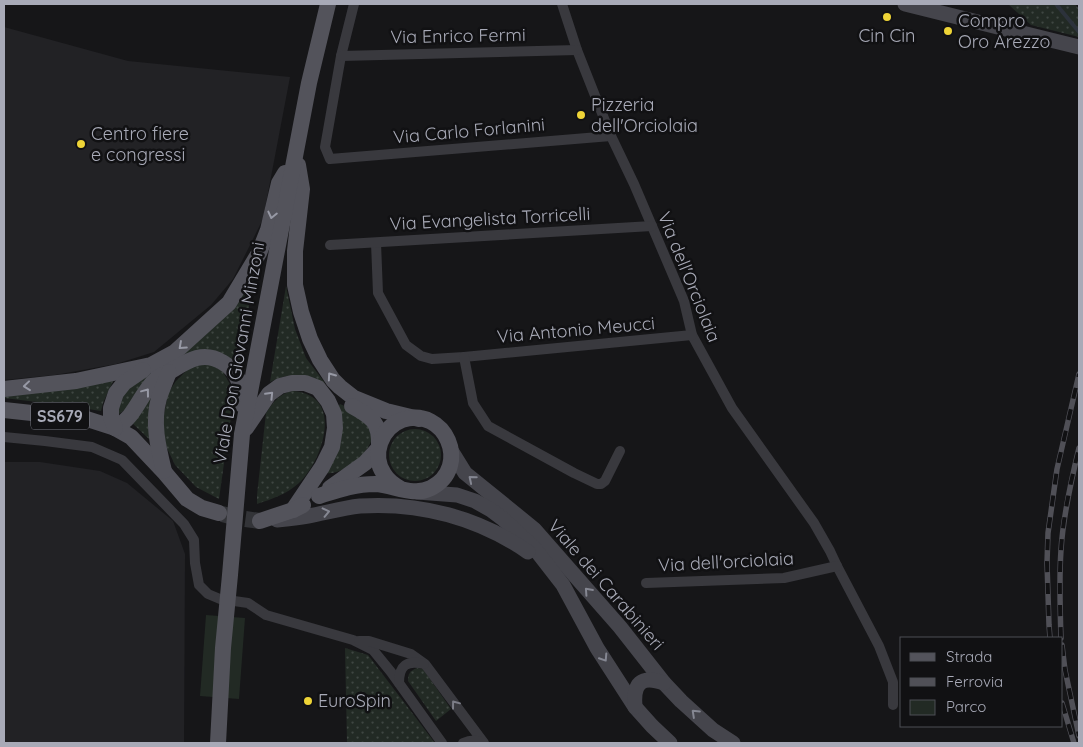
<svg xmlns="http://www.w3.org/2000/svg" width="1083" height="747" viewBox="0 0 1083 747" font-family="Quicksand,sans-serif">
  <defs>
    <pattern id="green-dots" width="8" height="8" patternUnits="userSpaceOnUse" patternTransform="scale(1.25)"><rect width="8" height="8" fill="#222a24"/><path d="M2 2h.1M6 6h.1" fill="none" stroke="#3f4642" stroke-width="1.8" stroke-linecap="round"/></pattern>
  </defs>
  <rect width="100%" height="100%" fill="#161618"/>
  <!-- built -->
  <g fill="#222225">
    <polygon points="4,27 128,61 290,77 263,219 233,279 211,305 154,352 116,364 55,375 4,380"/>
    <polygon points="4,462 40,462 100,471 127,483 173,521 185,554 184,743 4,743"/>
  </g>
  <!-- green -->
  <g fill="url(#green-dots)">
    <polygon points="1008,4 1075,4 1079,9 1079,37 1031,25"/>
    <polygon points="255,272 238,369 209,351 116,416 118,404 125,392"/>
    <path d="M 286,286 L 295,329 L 306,358 L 325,383 C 301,375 294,371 270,382 Z"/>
    <polygon points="197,364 212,365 223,372 232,388 234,399 226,449 219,499 196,487 175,465 165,444 163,420 168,393 176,381 187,370"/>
    <polygon points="115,377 103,403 101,411 62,405 4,398 4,396"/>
    <path d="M 293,391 C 345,395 323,460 299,483 C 287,494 272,499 257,504 L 257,495 L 266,413 C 273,402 280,393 293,391 Z"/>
    <polygon points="151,392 150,440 132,423"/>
    <path d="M 340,404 C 348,408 365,414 369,422 C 371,426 373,434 372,438 C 369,454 342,476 326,473 L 338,407 Z"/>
    <circle cx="415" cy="455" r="26"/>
    <polygon points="345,648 368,655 435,743 347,743"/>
    <path d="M 417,668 L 423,669 L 451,709 L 436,721 L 408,681 C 408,673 410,671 417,668 Z"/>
  </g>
  <!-- pitch -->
  <polygon fill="#222a24" points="206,615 245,618 239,699 200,696"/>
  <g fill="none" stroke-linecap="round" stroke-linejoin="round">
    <!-- stream -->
    <polyline stroke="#2c323b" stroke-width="4" points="1056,4 1079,32"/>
    <!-- primary-tunnel -->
    <polyline stroke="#333438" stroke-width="16" stroke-dasharray="16 8" stroke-linecap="butt" points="222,514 238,518 260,521"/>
    <!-- minor -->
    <g stroke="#39393e" stroke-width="10">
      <polyline points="354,4 341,56 325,147 330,159 611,136"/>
      <polyline points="562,4 577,50 611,136 634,184 684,301 692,335 732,408 814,523 830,551 837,566 879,646 893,682 893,705"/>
      <polyline points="341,56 577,50"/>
      <polyline points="376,243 378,293 406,345 421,356 432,359 464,357 692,335"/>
      <polyline points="330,245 652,226"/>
      <polyline points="464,357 473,403 488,426 574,473 597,484 601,484 605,481 620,451"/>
      <polyline points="4,437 45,441 92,447 122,460 184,524 194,540 195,563 199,585 208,594 220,599 248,603 266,615 353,640 373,650 391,672 442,743"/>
      <polyline points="646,583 784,578 837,566"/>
      <polyline points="359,641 369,641 411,654 425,664 484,743"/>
      <path d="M 399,683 C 399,665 407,660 424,664"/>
      <path d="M 463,743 C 470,740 476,739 483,743"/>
    </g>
    <!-- secondary -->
    <g stroke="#45454c" stroke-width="15">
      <polyline points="905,4 1079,47"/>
      <polyline points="452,452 465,473 534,529 620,627 664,683 681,701 713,730 733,743"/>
      <polyline points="417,492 457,495 475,501 491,510 503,519 535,549 563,585 597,648 635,707 652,726 670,743"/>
      <path d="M 277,520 C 287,519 297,518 308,516 C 325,513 342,508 360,506 C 420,502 479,518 528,552"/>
      <path d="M 635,707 C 633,683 641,675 664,683"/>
    </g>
    <!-- primary -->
    <g stroke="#53535b" stroke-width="16">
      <polyline points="298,165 302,189 295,251 295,285 301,312 310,339 320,360 333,380 340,387 354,398 386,411 419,419"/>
      <polyline points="4,389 76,381 151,365 175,352 229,303 259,253 268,230 279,183 285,173"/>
      <path d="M 352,406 C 372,417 380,422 379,446"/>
      <polyline points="4,410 87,419 115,428 131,437 165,473 187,499 202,508 219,513"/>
      <path d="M 115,428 C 136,417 139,395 156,379 C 160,376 165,374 169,372 C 186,362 202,350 222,362 C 240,372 241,386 241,404"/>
      <polyline points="115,428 111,417 111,408 116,393 124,383 143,370"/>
      <polyline points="246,428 269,394 280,386 292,383 305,383 318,388 328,401 334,414 335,428 332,447 322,467 293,510"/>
      <path d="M 164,471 C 158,447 152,422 159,398 C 162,389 166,380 169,372"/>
      <polyline points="330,488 365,463 378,449"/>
      <path d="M 319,496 C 338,490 355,484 375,484 C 394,485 413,497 431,488 C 472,467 445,405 402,420 C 381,428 371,455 384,474 C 388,481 394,485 401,489"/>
      <polyline points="260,521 293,510 303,505"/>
      <polyline points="218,743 223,648 230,575 242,434 309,83 328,4"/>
    </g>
    <!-- rail casing -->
    <g stroke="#505057" stroke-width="5.5">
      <g id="rail">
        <polyline points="1050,638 1049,625 1047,563 1048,533 1057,469 1079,374"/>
        <path d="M 1061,638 C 1060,609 1059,579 1061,550 C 1063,516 1071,481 1079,448"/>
        <polyline points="1062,645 1065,670 1079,736"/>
        <polyline points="1062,703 1074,743"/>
      </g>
    </g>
    <!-- rail -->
    <use href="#rail" stroke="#111113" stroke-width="4" stroke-dasharray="11" stroke-linecap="butt"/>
  </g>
  <!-- one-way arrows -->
  <defs><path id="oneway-chevron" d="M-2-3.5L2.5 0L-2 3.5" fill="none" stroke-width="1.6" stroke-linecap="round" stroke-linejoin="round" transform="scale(1.25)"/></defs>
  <g stroke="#9799a5">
    <use href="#oneway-chevron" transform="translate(272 215) rotate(103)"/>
    <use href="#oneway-chevron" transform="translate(182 346) rotate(138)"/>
    <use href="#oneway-chevron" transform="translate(331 376) rotate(-125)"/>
    <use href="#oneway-chevron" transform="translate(27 386) rotate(174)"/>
    <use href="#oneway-chevron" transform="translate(146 392) rotate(-53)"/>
    <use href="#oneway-chevron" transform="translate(270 395) rotate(-46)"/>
  </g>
  <g stroke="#858792">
    <use href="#oneway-chevron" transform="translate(472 479) rotate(-140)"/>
    <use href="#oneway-chevron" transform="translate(326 512) rotate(-13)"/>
    <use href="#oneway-chevron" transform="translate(588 591) rotate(-132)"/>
    <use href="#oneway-chevron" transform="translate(604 658) rotate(57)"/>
    <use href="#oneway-chevron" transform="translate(695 713) rotate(-137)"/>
  </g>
  <use stroke="#7c7d87" href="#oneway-chevron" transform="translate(455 704) rotate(-127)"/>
  <!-- markers -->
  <g fill="#eed437" stroke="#111113" stroke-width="2">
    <circle cx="887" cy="17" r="5"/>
    <circle cx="948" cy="31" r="5"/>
    <circle cx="581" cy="115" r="5"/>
    <circle cx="81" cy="144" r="5"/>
    <circle cx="308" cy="701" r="5"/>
  </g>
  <g text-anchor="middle" stroke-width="5" stroke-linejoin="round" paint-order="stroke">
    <!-- shield labels -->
    <rect fill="#111113" stroke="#7b7c86" stroke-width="1" x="31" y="402.5" width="58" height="27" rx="4"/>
    <g font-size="16" font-weight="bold" fill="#a8aab7">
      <text x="60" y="422">SS679</text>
    </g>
    <!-- poi labels -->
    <g font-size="18" fill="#a8aab7" stroke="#111113" text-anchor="start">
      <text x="958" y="27">Compro<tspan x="958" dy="21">Oro Arezzo</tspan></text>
      <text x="887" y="42" text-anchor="middle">Cin Cin</text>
      <text x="591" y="111">Pizzeria<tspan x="591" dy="21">dell'Orciolaia</tspan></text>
      <text x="91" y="140">Centro fiere<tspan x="91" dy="21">e congressi</tspan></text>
      <text x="318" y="707">EuroSpin</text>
    </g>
    <!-- street labels -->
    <g font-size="18" fill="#a8aab7" stroke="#111113">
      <text transform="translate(458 36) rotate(-1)" y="6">Via Enrico Fermi</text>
      <text transform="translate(469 131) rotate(-5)" y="6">Via Carlo Forlanini</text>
      <text transform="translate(490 219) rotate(-3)" y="6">Via Evangelista Torricelli</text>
      <text transform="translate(689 277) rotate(68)" y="6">Via dell'Orciolaia</text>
      <text transform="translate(576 330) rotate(-5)" y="6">Via Antonio Meucci</text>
      <text transform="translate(239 353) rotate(-80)" y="6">Viale Don Giovanni Minzoni</text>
      <text transform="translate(726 562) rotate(-3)" y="6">Via dell'orciolaia</text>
      <text transform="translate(606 585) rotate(49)" y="6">Viale dei Carabinieri</text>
    </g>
  </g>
  <!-- border -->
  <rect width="1083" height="747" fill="none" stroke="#a8aab7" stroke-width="10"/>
  <!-- legend -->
  <rect x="900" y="637" width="162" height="90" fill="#111113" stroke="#4d4e55"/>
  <rect x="910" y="653" width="25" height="8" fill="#53535b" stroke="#4d4e55"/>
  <text x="946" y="662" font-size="15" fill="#a8aab7">Strada</text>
  <rect x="910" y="678" width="25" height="8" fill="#505057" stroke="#4d4e55"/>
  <text x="946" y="687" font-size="15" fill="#a8aab7">Ferrovia</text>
  <rect x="910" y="700" width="25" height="15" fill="#222a24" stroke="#4d4e55"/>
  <text x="946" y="712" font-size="15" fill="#a8aab7">Parco</text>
</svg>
